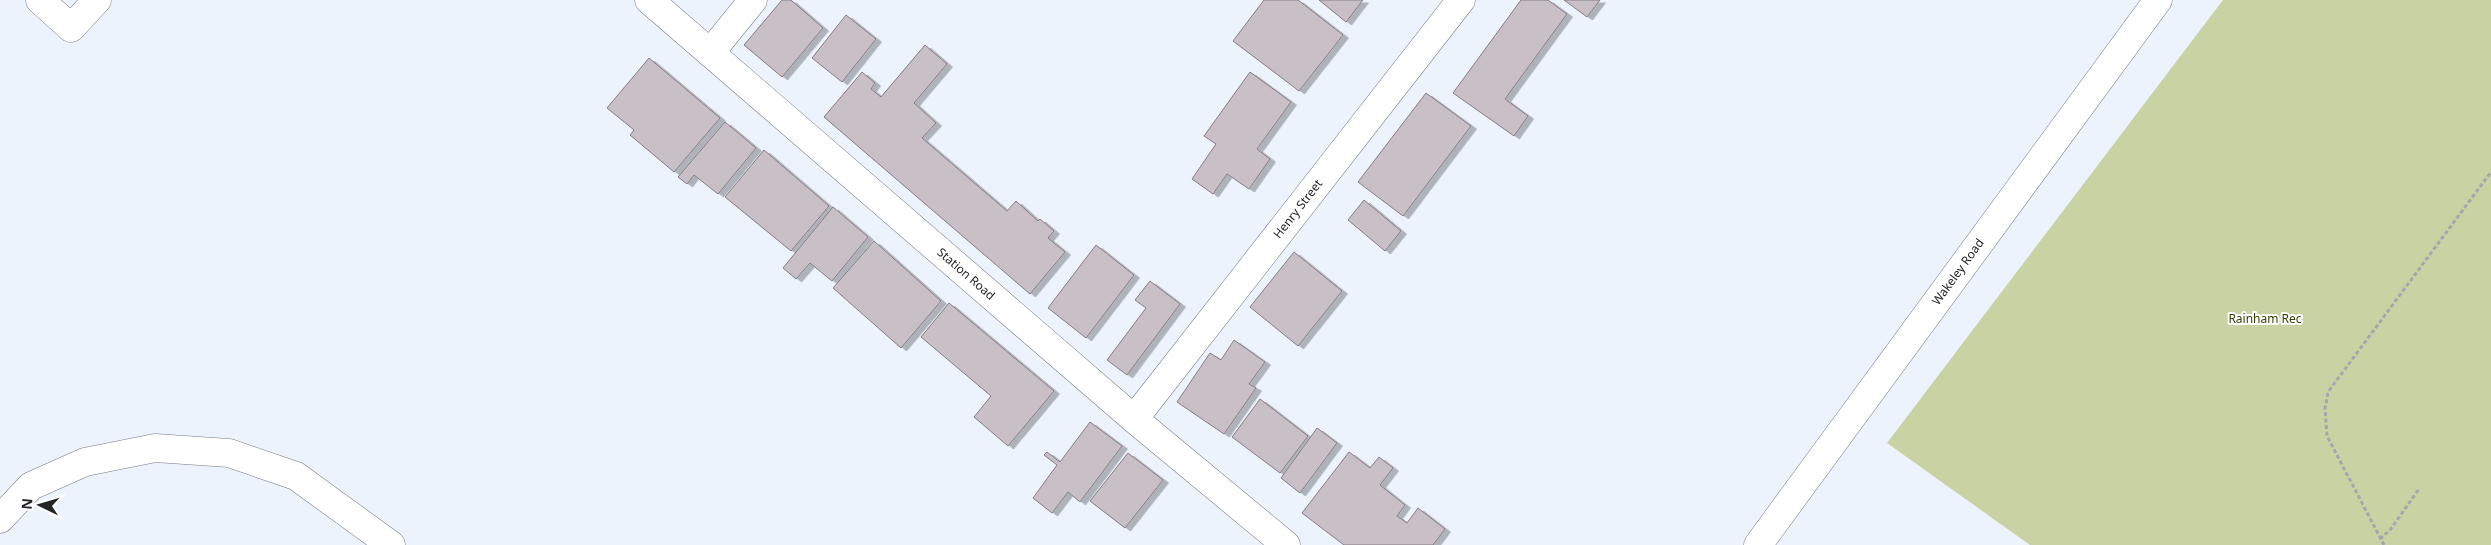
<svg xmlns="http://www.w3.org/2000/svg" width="2491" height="545" viewBox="0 0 2491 545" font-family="'Noto Sans',sans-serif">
  <defs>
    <filter id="shadow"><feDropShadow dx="5.5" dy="3" stdDeviation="0" flood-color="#0004"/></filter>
  </defs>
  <rect width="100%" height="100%" fill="#edf3fd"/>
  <!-- green -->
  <polygon fill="#c8d2a3" points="2223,0 2491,0 2491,545 2030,545 1887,443"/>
  <!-- building -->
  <g fill="#c9bfc7" stroke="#857c83" filter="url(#shadow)">
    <polygon points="782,0 791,0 823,28 782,77 744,45"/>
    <polygon points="1264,0 1298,0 1343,35 1299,91 1233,41"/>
    <polygon points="1319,0 1363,0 1346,22"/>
    <polygon points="1521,0 1548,0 1567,14 1505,99 1528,116 1514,136 1453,93"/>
    <polygon points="1564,0 1600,0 1587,17"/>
    <polygon points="846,15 876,39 842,82 812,58"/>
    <polygon points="925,45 947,64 914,103 936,123 922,138 1007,211 1016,201 1038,221 1040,219 1054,231 1048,238 1065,252 1030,294 824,117 862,72 875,83 871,89 881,97"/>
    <polygon points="649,58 720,118 674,172 630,135 634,130 607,108"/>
    <polygon points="1250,72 1291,102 1257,149 1270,159 1249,189 1227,174 1213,194 1192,179 1216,144 1204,136"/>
    <polygon points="1426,93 1471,126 1403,216 1358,182"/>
    <polygon points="725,122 756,148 718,194 694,175 687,184 678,177"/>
    <polygon points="764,150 829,206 791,251 725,197"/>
    <polygon points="1364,200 1401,231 1385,251 1348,220"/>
    <polygon points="833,207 868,237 832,281 810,263 796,279 783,268"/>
    <polygon points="874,241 941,301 901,348 833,288"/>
    <polygon points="1096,245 1134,275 1086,338 1048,308"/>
    <polygon points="1294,252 1342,291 1298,346 1250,307"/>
    <polygon points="1150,281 1180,304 1127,375 1107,360 1146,308 1135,300"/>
    <polygon points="949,303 1054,391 1008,446 974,417 991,396 921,337"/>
    <polygon points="1234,340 1265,362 1249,384 1256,388 1224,434 1177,402 1210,353 1221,360"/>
    <polygon points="1260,399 1308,436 1280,473 1232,437"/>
    <polygon points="1090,422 1122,446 1080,502 1068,492 1052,513 1033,498 1057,465 1044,455 1047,452 1060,462"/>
    <polygon points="1317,428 1337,443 1300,493 1281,478"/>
    <polygon points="1349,452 1370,468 1379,457 1393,468 1380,485 1405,505 1397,516 1407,523 1418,508 1445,529 1433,545 1344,545 1302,513"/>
    <polygon points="1128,453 1163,480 1125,528 1090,501"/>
  </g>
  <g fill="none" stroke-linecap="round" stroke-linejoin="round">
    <!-- minor casing -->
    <g stroke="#767a84" stroke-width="29">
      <g id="minor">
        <polyline points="40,0 71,28 97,0"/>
        <polyline points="710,53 753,0"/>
        <polyline points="1134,419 1461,0"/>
        <polyline points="0,519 31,486 85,462 155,448 229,453 296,476 391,545"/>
        <polyline points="1758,545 2158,0"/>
      </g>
    </g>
    <!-- major casing -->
    <g stroke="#767a84" stroke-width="29">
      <polyline id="major" points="649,0 1134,419 1286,545"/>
    </g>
    <!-- path -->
    <g stroke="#a3a7af" stroke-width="3" stroke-dasharray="4 2.5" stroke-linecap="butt">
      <polyline points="2380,539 2390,530 2419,489"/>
      <polyline points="2384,545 2327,436 2325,409 2328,392 2491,172"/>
    </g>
    <!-- minor -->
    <use href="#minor" stroke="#fff" stroke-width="28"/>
    <!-- major -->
    <use href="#major" stroke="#fff" stroke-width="28"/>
  </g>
  <g text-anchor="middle" stroke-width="4" stroke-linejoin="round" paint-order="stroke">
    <!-- street labels -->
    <g font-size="12" fill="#222428" stroke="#fff">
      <text transform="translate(1298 209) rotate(-52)" y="4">Henry Street</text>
      <text transform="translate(1958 272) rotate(-54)" y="4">Wakeley Road</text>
      <text transform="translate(966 274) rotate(41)" y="4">Station Road</text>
    </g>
    <!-- park labels -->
    <g font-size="12" fill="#373f01" stroke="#fff">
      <text x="2265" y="323">Rainham Rec</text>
    </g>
  </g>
  <!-- north arrow -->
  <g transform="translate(40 505) rotate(275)" stroke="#ffffff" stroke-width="4" paint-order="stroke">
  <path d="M0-4L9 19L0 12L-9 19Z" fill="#222428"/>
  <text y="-8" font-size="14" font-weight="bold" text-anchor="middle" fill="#222428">N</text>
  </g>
</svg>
